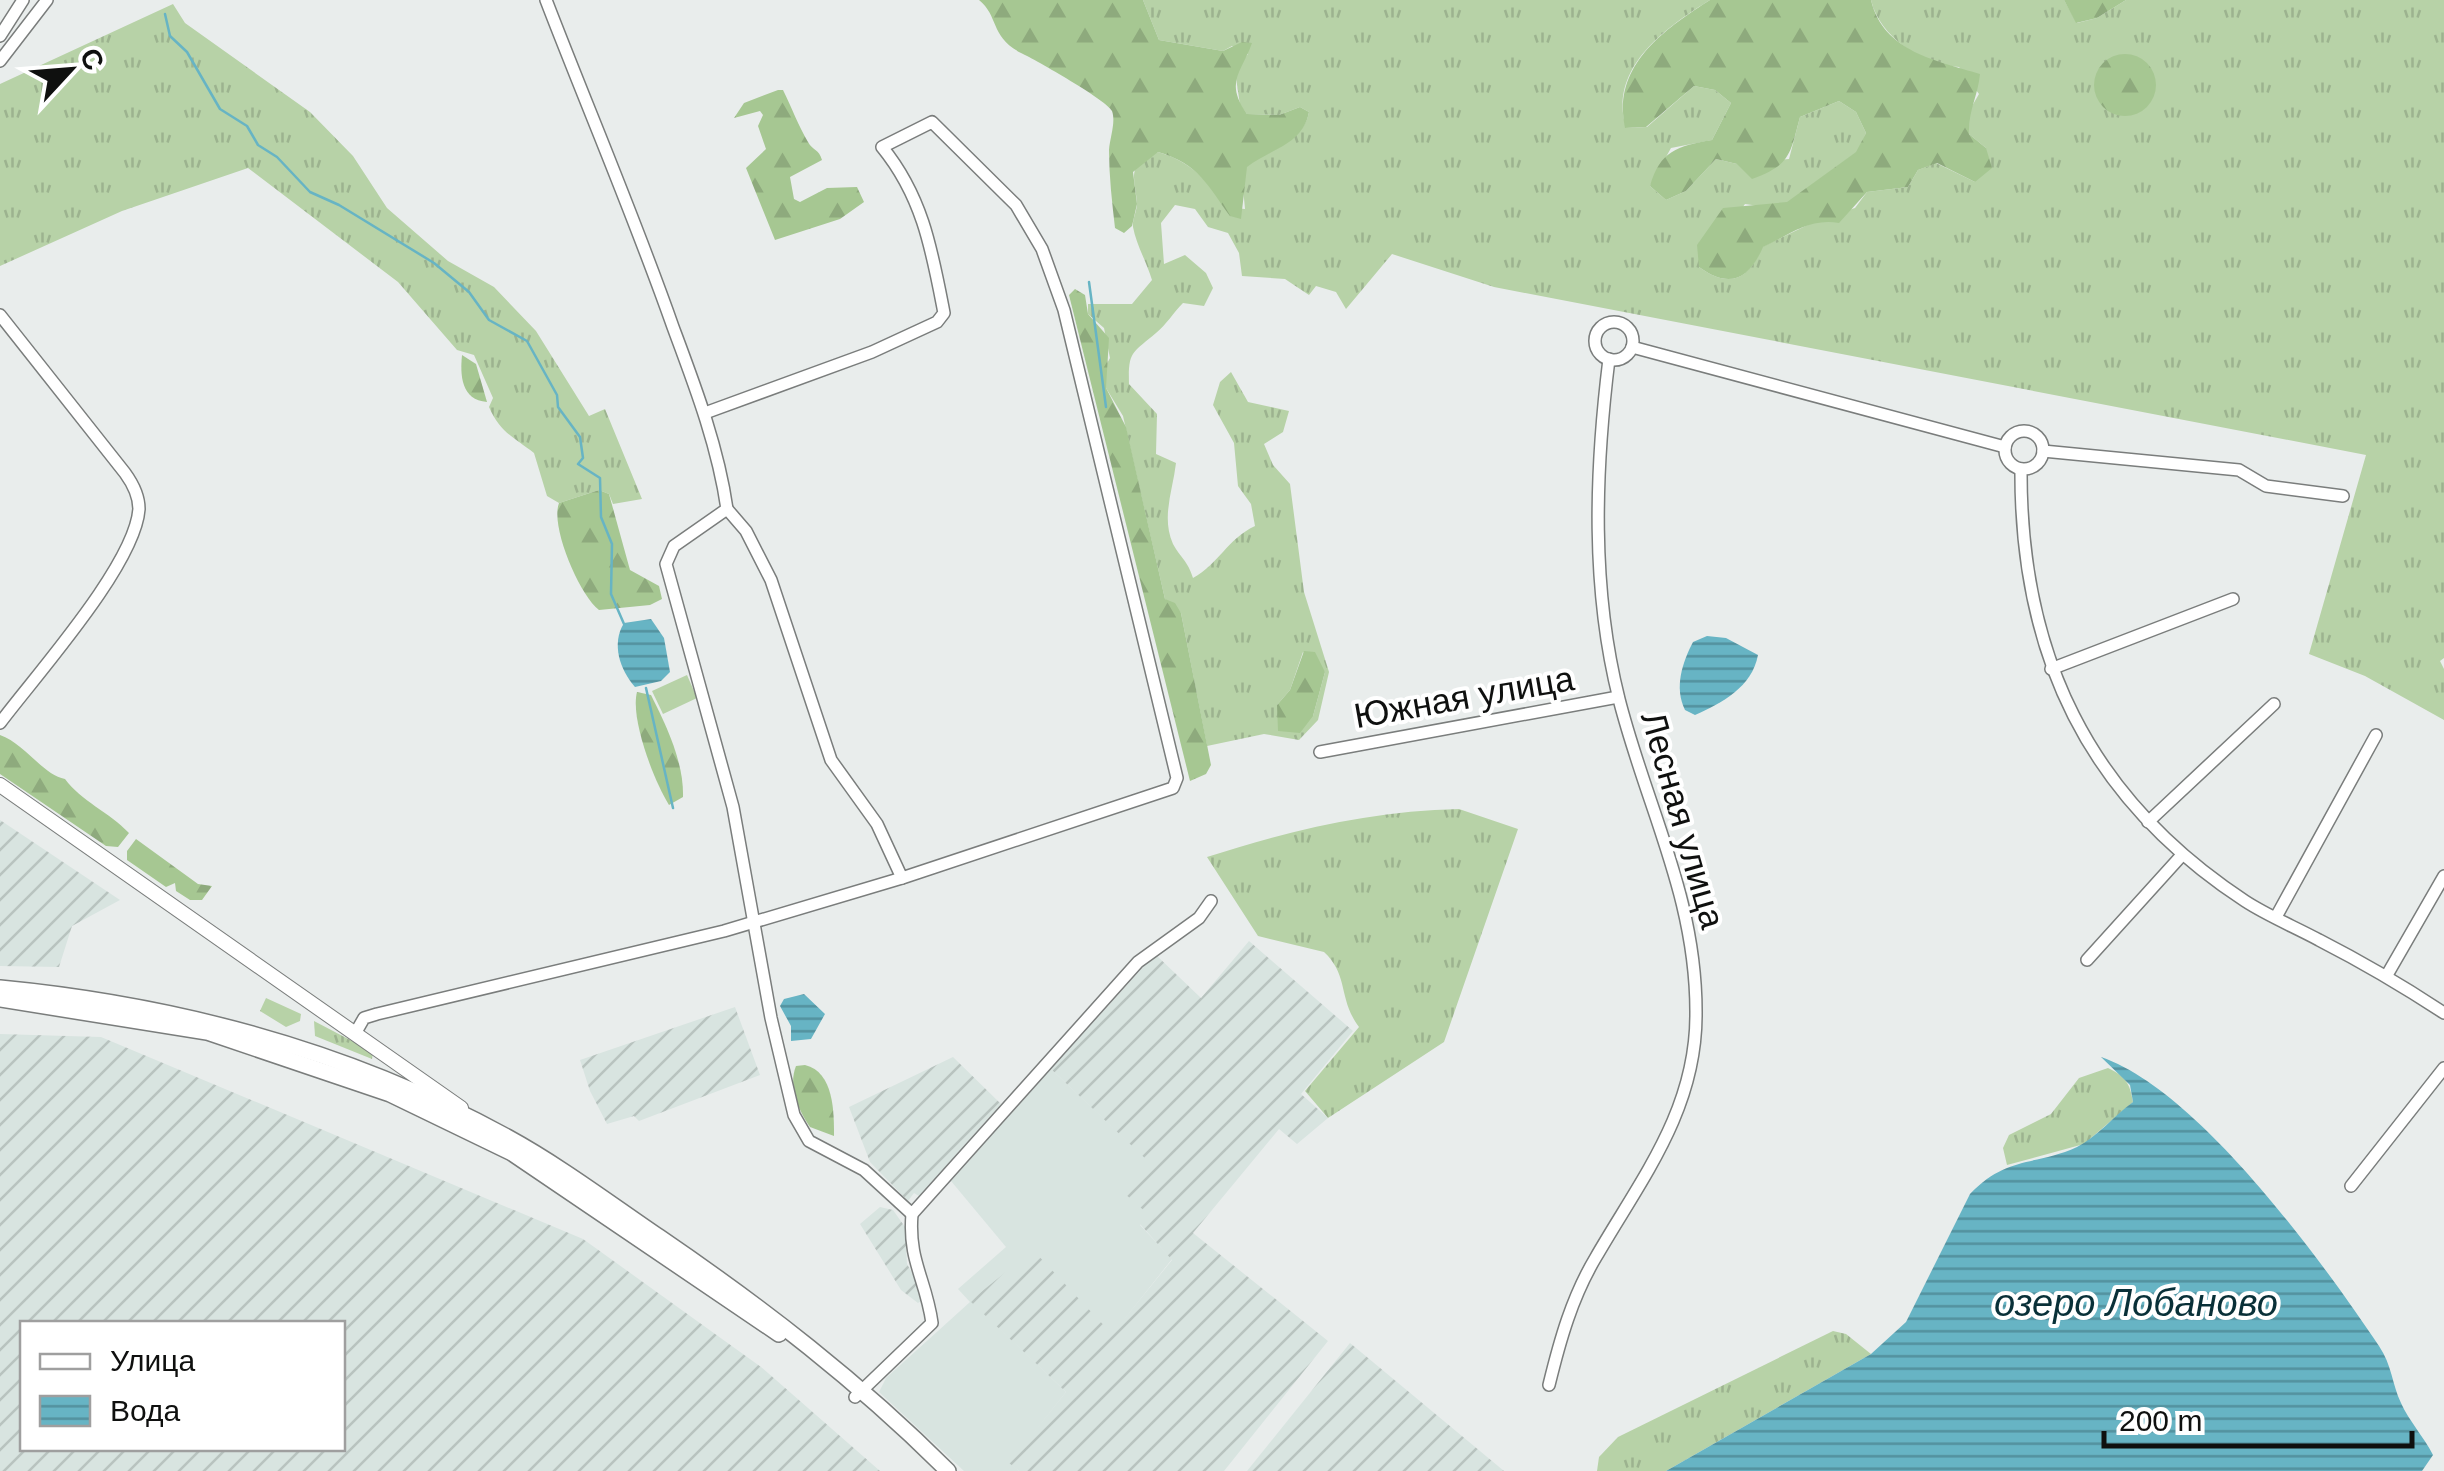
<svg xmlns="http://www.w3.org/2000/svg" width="2444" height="1471" viewBox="0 0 2444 1471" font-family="Helvetica,sans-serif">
  <defs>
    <pattern id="industrial-furrows" width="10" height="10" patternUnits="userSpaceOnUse" patternTransform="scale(2.5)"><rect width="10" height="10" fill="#d8e4e0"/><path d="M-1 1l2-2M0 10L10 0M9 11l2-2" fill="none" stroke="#b8c3bf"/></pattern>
    <pattern id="grass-tufts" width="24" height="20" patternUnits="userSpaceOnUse" patternTransform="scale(2.5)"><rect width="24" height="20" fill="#b7d2a7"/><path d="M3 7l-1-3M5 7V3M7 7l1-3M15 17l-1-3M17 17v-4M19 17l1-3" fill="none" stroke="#9cb38f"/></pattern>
    <pattern id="forest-firs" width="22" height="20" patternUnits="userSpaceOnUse" patternTransform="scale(2.5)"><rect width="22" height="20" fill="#a6c792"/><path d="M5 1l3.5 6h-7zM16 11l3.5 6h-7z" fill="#8eaa7d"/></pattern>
    <pattern id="water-rules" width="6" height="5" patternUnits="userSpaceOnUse" patternTransform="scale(2.5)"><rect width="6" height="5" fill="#67b4c4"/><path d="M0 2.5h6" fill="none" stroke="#53919e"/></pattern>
  </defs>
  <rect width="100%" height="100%" fill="#e9edec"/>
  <!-- built -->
  <polygon fill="#d8e4e0" points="1051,1069 1151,1163 1148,1215 1140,1225 1172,1259 1112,1335 971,1301 1066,1392 1010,1463 1019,1471 964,1471 879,1392 886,1378 970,1302 958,1289 1006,1247 951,1181"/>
  <!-- industrial -->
  <g fill="url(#industrial-furrows)" fill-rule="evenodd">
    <polygon points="0,820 120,900 72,926 59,967 0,966"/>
    <polygon points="1249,941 1353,1031 1301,1094 1328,1118 1297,1144 1279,1129 1193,1233 1328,1341 1224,1471 1019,1471 1009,1463 1066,1392 970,1301 1033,1250 1112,1334 1172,1260 1140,1224 1148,1214 1124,1193 1150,1163 1051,1069 1155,954 1201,998"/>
    <polygon points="735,1007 760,1075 639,1121 634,1116 607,1124 590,1091 580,1060"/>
    <path d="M 0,1034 L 101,1037 L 583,1239 L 761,1367 L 880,1471 L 0,1471 ZM 22,1324 L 342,1324 L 342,1448 L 22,1448 Z"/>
    <polygon points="953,1057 1001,1104 919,1196 914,1193 908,1201 870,1162 849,1107"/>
    <polygon points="880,1207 893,1210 905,1227 907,1264 926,1297 918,1303 901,1290 860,1224"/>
    <polygon points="1350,1343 1504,1471 1247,1471"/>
  </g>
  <!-- grass -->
  <g fill="url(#grass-tufts)" fill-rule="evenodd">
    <path d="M 1143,0 L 1710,0 C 1665,28 1608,68 1626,128 L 1647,127 L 1694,86 L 1715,90 L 1731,103 L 1712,140 L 1671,148 L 1650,186 L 1666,200 L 1686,191 L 1716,159 L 1737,164 L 1789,159 L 1800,117 L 1839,101 L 1856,112 L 1866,133 L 1857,152 L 1787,203 L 1766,207 L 1745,204 L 1699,267 C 1729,289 1749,280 1762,247 L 1818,220 L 1855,208 L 1867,192 L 1908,187 L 1918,170 L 1936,163 L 1975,182 L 1986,148 L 1969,134 L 1968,113 L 1979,94 L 1959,67 C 1922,64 1880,38 1871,0 L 2064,0 L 2077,23 L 2097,18 L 2126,0 L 2444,0 L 2444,658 L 2440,661 L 2444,669 L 2444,720 L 2365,676 L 2309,654 L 2366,455 L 1494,287 L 1392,254 L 1346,309 L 1336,292 L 1316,286 L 1309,295 L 1285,279 L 1242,276 L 1239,253 L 1228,233 L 1208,227 L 1195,209 L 1175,205 L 1161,223 L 1164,264 L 1185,255 L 1206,273 L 1213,288 L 1204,306 L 1183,303 C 1174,312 1166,325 1156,333 C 1133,353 1128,350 1129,384 L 1157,414 L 1156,454 L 1176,463 C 1173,490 1161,517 1173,544 C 1180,557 1188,561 1193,578 C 1219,564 1227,539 1255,526 L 1251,504 L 1238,486 L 1234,443 L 1213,405 L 1220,382 L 1231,372 L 1248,402 L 1289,411 L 1283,432 L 1264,444 L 1273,465 L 1290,484 L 1304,592 L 1329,672 L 1318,720 L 1299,740 L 1264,734 L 1207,746 L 1181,613 L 1165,599 L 1123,416 L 1106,388 L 1105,367 L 1110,358 L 1104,328 L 1088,314 L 1088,304 L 1132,304 L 1152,280 C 1147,263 1136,244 1133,227 C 1132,220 1137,211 1137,203 C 1135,178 1125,165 1158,152 C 1187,160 1211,181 1224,207 L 1245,209 L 1242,177 L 1247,166 C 1268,150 1303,143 1309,112 L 1300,107 L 1279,115 L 1247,114 L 1240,105 L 1235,71 L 1248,54 L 1232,46 L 1223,51 L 1159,40 ZM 1303,652 L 1325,672 L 1313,716 L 1277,705 L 1290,690 Z"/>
    <path d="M 173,4 L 185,23 L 310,112 L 353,156 L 387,208 L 448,261 L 494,287 L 536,331 L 589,416 L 605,409 L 642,499 L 613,504 L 609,494 L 599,490 L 559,503 L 547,496 L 534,453 C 513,437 500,432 489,407 L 493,398 L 474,355 L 457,350 L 398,282 L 248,168 L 122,211 L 0,266 L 0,84 Z"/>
    <path d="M 1459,809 L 1518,829 L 1444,1042 L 1328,1118 L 1305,1091 L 1359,1027 C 1338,999 1349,975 1324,952 L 1258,936 L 1207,857 C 1291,830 1371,811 1459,809 Z"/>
    <polygon points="266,998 301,1014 300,1021 286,1027 260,1011"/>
    <polygon points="314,1021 373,1052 372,1059 315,1036"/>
    <path d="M 2108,1068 C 2125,1076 2130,1083 2133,1102 L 2084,1144 L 2007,1165 L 2003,1148 L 2009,1135 L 2051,1114 L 2079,1078 Z"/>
    <polygon points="1833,1331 1846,1334 1871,1354 1666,1471 1597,1471 1599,1457 1618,1437"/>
  </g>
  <!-- forest -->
  <g fill="url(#forest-firs)">
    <path d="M 979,0 L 1143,0 L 1159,40 L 1223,51 L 1242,42 L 1252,43 C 1242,72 1224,82 1247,114 L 1279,115 L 1300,107 L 1309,112 C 1303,145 1270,149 1247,167 L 1241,219 L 1230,216 C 1208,186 1199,164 1158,152 L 1133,172 L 1137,204 L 1132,226 L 1124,233 L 1115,228 C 1112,202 1109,176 1109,150 C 1110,137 1116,122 1112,111 C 1108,101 1036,60 1021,53 C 990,37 999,16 979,0 Z"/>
    <path d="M 1710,0 L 1871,0 C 1883,52 1938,61 1980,74 C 1978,96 1968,111 1969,134 L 1986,148 L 1992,168 L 1975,182 L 1937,163 L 1918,170 L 1908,187 L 1867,192 L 1839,223 C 1808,218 1790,235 1763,247 C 1749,280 1729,289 1699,267 L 1697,245 L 1723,208 L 1787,202 L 1856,152 L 1866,133 L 1856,112 L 1839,101 L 1800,117 C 1790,154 1791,165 1752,179 L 1737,164 L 1716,159 L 1686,191 L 1666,200 L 1650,186 C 1660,151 1677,146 1712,140 L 1731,103 L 1715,90 L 1694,86 L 1646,127 L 1625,128 C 1612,66 1663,30 1710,0 Z"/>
    <polygon points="2064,0 2126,0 2097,18 2076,23"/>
    <circle cx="2125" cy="85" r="31"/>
    <path d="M 778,90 L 783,90 C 791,106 799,127 808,142 C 813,151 819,149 822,160 L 790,177 L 794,199 L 800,202 L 827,188 L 857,187 L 864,202 L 840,219 L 775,240 L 746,168 L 766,149 L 758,126 L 763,115 L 760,111 L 734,118 L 744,103 Z"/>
    <polygon points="1075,289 1085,295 1088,314 1109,338 1106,388 1126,427 1165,599 1175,603 1181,613 1211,765 1206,774 1190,781 1069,295"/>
    <path d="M 462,355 L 476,364 L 487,402 C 461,400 460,375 462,355 Z"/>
    <path d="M 599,490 L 609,494 L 630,570 L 659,586 L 662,599 L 650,605 L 599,610 C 579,594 550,526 559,503 Z"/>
    <polygon points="1304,651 1315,652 1325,672 1313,716 1300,733 1278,731 1277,705 1290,690"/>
    <path d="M 637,692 L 651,695 C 666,725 684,762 683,797 L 669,805 C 654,781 630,719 637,692 Z"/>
    <path d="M 0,735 C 24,743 43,775 65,779 C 81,801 109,812 129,833 L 118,847 L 106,846 L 0,774 Z"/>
    <polygon points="136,839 198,884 212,886 202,900 190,900 176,891 175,883 166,887 127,860 127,851"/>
    <path d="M 805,1065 C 834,1072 834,1112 834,1136 L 810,1127 C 798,1110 788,1085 796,1066 Z"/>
  </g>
  <!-- garden -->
  <polygon fill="#b7d2a7" points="687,675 697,698 663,714 652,691"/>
  <!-- water -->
  <g fill="url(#water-rules)">
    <path d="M 651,619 L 664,638 L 670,672 L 661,681 L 635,687 C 620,670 611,644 624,623 Z"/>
    <path d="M 1707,636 L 1726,638 L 1758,655 C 1752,687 1722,703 1695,715 L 1685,710 C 1674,688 1682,663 1693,642 Z"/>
    <polygon points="804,994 825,1014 811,1039 791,1041 791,1026 780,1006 784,999"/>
    <path d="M 2101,1057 C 2198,1090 2322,1261 2379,1346 C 2392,1365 2392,1384 2401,1403 C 2409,1421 2424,1437 2433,1455 L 2422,1471 L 1666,1471 L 1871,1354 L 1906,1322 L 1970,1194 C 2007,1155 2036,1166 2077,1147 C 2097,1137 2115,1115 2133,1102 L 2130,1085 Z"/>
  </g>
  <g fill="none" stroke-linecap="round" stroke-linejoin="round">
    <!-- stream -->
    <g stroke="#67b4c4" stroke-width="2.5">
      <polyline points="165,14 170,36 187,52 220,109 247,126 258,145 277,157 310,192 339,205 434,263 469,292 489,320 527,341 557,395 558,407 580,437 583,458 578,464 600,478 601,517 612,544 611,594 624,624"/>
      <polyline points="1089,282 1106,407"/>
      <polyline points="646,688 673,808"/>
    </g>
    <!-- minor casing -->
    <g stroke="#7a7d7c" stroke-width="14">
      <g id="minor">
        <path d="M 546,0 C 588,109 634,216 673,327 C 695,386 718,446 727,509 L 674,546 L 666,564 L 733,807 L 771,1018 L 794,1115 L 809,1141 L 864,1170 L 912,1214 L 1138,962 L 1199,918 L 1211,901"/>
        <polyline points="0,36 23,0"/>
        <polyline points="0,61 47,0"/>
        <path d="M 0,315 L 125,473 C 133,484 139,495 139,509 C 135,565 36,675 0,723"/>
        <circle cx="1614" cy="341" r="19"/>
        <polyline points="1632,347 2005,447"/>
        <circle cx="2024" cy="450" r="19"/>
        <polyline points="2043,451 2239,470 2266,486 2343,496"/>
        <path d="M 2021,469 C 2020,654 2088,798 2245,901 C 2268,916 2295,927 2319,940 C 2362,962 2403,986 2444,1013"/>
        <polyline points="727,509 746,531 771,580 831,760 877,824 902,878"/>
        <polyline points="2051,669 2233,599"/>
        <polyline points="1320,752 1618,697"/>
        <polyline points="2148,822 2274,704"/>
        <polyline points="2276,917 2376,735"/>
        <polyline points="2087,960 2182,855"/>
        <polyline points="2387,975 2444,876"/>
        <path d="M 356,1032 L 364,1018 L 377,1014 L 724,931 L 902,878 L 1173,788 L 1177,778 L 1064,310 L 1042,249 L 1016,205 L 932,122 L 882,147 C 923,197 932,251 944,313 L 937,322 L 872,352 L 705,413"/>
        <polyline points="2351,1186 2444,1068"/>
        <path d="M 1549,1385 C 1560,1340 1572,1297 1596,1257 C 1641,1179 1696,1111 1696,1015 C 1697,898 1647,809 1619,699 C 1591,588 1595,472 1609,359"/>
        <path d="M 855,1397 L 932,1323 C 926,1279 908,1261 912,1214"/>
      </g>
    </g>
    <!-- tertiary casing -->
    <g stroke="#7a7d7c" stroke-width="16">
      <polyline id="tertiary" points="0,785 461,1108"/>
    </g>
    <!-- secondary casing -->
    <g stroke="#7a7d7c" stroke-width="18">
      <g id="secondary">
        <path d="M 0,988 C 177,1005 350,1051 507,1137 C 560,1166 609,1203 659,1237 C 763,1308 859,1382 948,1471"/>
        <polyline points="0,999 207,1032 390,1094 512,1153 779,1334"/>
      </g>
    </g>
    <!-- minor -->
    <use href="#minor" stroke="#fff" stroke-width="11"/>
    <!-- tertiary -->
    <use href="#tertiary" stroke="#fff" stroke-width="14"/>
    <!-- secondary -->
    <use href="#secondary" stroke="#fff" stroke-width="15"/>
  </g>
  <g text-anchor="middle" stroke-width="8" stroke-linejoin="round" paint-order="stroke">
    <!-- street labels -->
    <g font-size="35" fill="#0f100f" stroke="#fff">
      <text transform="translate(1464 697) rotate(-10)" y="12">Южная улица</text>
      <text transform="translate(1683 820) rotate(74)" y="12">Лесная улица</text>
    </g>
    <!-- water labels -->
    <g font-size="38" font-style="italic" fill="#093038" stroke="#fff">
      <text x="2136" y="1316">озеро Лобаново</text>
    </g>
  </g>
  <!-- legend -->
  <rect x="20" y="1321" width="325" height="130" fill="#ffffff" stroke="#9f9f9f" stroke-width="2.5"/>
  <rect x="40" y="1354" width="50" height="15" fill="#ffffff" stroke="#9f9f9f" stroke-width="2.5"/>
  <text x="110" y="1371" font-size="30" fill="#0f100f">Улица</text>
  <rect x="40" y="1396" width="50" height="30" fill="url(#water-rules)" stroke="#9f9f9f" stroke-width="2.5"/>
  <text x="110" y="1421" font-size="30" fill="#0f100f">Вода</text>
  <!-- north arrow -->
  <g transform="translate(70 70) rotate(64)" stroke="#ffffff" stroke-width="8" paint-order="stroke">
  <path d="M0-8L18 38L0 25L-18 38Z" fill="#0f100f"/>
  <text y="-15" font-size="28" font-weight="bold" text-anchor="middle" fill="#0f100f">С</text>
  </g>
  <!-- scale -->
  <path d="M2104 1431v15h308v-15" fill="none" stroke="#0f100f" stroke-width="5"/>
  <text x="2119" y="1431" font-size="30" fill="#0f100f" stroke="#ffffff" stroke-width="8" paint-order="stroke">200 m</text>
</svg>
